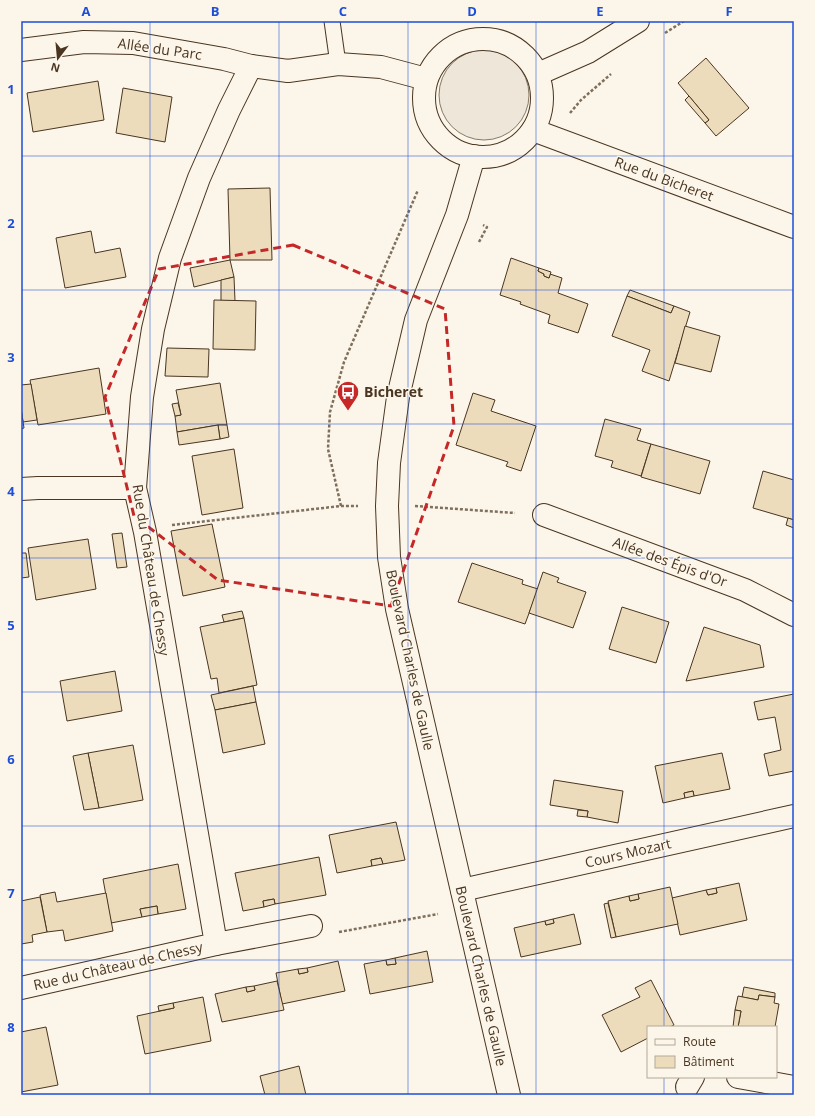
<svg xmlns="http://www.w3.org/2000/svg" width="815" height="1116" viewBox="0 0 815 1116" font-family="'Open Sans',sans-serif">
  <rect width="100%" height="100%" fill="#fbf6e9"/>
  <!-- green -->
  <circle fill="#ede6d9" stroke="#887966" cx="484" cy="95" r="45"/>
  <!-- building -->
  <g fill="#ecdcbc" stroke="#4a3520">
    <polygon points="706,58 749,108 716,136 705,123 709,120 678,83"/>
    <polygon points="98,81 104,120 33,132 27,93"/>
    <polygon points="123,88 172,97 165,142 116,133"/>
    <polygon points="689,96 709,120 705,123 685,100"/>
    <polygon points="270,188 272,260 230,260 228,189"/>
    <polygon points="91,231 95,253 120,248 126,277 65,288 56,238"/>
    <polygon points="511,258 539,268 538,271 544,274 544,276 549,278 550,274 562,278 558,293 588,304 578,333 548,323 550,315 520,304 521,302 500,295"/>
    <polygon points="230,260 234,277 194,287 190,268"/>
    <polygon points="539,268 551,272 549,278 544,276 544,274 538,271"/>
    <polygon points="234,277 235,301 221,301 221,280"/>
    <polygon points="630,290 674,306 671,313 627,296"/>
    <polygon points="627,296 671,313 674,306 690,312 669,381 642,371 650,350 612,336"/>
    <polygon points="214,300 256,301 255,350 213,349"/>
    <polygon points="685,326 720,336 711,372 675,363"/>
    <polygon points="167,348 209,349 208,377 165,376"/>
    <polygon points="99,368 106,414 38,425 30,380"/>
    <polygon points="220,383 227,425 218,425 177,432 175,416 181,415 176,390"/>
    <polygon points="31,384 37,420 23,422 21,408 21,385"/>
    <polygon points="473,393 495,400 491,411 536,426 521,471 506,466 508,462 456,445"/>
    <polygon points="178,403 181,415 175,416 172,404"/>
    <polygon points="21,408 24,428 21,429"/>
    <polygon points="605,419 641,429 637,440 651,444 641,476 611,467 613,461 595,456"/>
    <polygon points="218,425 227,425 229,437 220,439"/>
    <polygon points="218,425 220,439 179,445 177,432"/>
    <polygon points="651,444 710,461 700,494 641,477"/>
    <polygon points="234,449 243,508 202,515 192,456"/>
    <polygon points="763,471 794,480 794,520 753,508"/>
    <polygon points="788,518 794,520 794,528 786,525"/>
    <polygon points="212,524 225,587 183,596 171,531"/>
    <polygon points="122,533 127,567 117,568 112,534"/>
    <polygon points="88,539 96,589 36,600 28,548"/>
    <polygon points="21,553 26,553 29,577 21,578"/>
    <polygon points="472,563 523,580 522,584 538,589 525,624 458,602"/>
    <polygon points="543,572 559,578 557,582 586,592 573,628 529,613"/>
    <polygon points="622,607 669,622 656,663 609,649"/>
    <polygon points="242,611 244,618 224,622 222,615"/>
    <polygon points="244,618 257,685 219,693 217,678 211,679 200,627"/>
    <polygon points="704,627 760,645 764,667 686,681"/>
    <polygon points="115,671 122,711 67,721 60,681"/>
    <polygon points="253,686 256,702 215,710 211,695"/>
    <polygon points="794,694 794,771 769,776 764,754 781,750 775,717 758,720 754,702"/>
    <polygon points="256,702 265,744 223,753 215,710"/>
    <polygon points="133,745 143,800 99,808 88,753"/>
    <polygon points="88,753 99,808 84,810 73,756"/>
    <polygon points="722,753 730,789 694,796 693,791 684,793 685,798 663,803 655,766"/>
    <polygon points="554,780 623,791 618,823 587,817 588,811 550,805"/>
    <polygon points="693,791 694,796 685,798 684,793"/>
    <polygon points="578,810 588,811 587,817 577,816"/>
    <polygon points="396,822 405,860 383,864 381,858 371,860 372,866 337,873 329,835"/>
    <polygon points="319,857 326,895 275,904 274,899 263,901 264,907 243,911 235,873"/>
    <polygon points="381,858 383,864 372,866 371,860"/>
    <polygon points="178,864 186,909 158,914 157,906 140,909 142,917 111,923 103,879"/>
    <polygon points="739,883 747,920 680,935 672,898 706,890 708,895 717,893 716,888"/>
    <polygon points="670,887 678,924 616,937 608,901 629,896 630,901 639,899 638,894"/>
    <polygon points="716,888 717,893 708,895 706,890"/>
    <polygon points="55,892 57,902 106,893 113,931 65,941 63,930 47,932 40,895"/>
    <polygon points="638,894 639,899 630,901 629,896"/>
    <polygon points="40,897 47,932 32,935 33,942 21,944 21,901"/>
    <polygon points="274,899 275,904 264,907 263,901"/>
    <polygon points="608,903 616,937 611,938 604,904"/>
    <polygon points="157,906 158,914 142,917 140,909"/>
    <polygon points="574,914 581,944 521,957 514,928 545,921 546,925 554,923 553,919"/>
    <polygon points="553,919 554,923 546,925 545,921"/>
    <polygon points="427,951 433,982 370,994 364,964 386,960 387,965 396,964 395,958"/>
    <polygon points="395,958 396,964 387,965 386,960"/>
    <polygon points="338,961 345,991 282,1004 276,973 298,969 299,974 308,972 307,968"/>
    <polygon points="307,968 308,972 299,974 298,969"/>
    <polygon points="651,980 674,1025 670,1027 648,1027 648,1038 621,1052 602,1015 640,997 635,988"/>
    <polygon points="277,981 284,1010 222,1022 215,994 246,987 247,992 255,990 254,986"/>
    <polygon points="254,986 255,990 247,992 246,987"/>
    <polygon points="744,987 775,993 775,997 759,995 758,1000 742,997"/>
    <polygon points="759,995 775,997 774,1003 779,1004 775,1027 738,1027 741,1011 735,1010 738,996 758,1000"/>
    <polygon points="203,997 211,1041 145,1054 137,1016 174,1008 173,1003"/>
    <polygon points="173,1003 174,1008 159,1011 158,1006"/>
    <polygon points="735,1010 741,1011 738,1027 733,1027"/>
    <polygon points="46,1027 58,1085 21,1092 21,1032"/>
    <polygon points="299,1066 306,1095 265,1095 260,1076"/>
  </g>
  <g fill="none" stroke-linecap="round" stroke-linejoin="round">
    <!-- service casing -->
    <g stroke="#4a3520" stroke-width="17">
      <polyline id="service" points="332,21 338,64"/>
    </g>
    <!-- minor casing -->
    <g stroke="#4a3520" stroke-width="24">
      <g id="minor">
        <circle cx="483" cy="98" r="59"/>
        <polyline points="21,50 84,42 133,43 224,59 251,66 288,71 338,64 381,67 426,79"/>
        <polyline points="538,74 588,52 638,21"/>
        <polyline points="533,130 794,227"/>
        <polyline points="474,156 457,215 416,320 398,397 389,463 387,506 389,557 397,609 509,1095"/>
        <polyline points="21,489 38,488 135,488"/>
        <polyline points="544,515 745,590 794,615"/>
        <polyline points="462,890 794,816"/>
        <polyline points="216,944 311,926"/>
        <polyline points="21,988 216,944 145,532 135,488 142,397 153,329 170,258 199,178 229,110 251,66"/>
        <polyline points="738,1077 794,1087"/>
        <polyline points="687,1087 693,1077"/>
      </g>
    </g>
    <!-- path -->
    <g stroke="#7f6f5c" stroke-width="2.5" stroke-dasharray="3 2" stroke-linecap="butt">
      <polyline points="665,33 684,21"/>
      <polyline points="570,113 581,100 611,74"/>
      <polyline points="479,242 487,227 483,225"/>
      <polyline points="341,506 328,449 330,412 344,362 418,190"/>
      <polyline points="415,506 515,513"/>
      <polyline points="172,525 341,506 358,506"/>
      <polyline points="339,932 438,914"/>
    </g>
    <!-- service -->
    <use href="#service" stroke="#fbf6e9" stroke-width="15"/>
    <!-- minor -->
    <use href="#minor" stroke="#fbf6e9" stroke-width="22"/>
  </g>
  <!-- marked area -->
  <path fill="none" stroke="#c62828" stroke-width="3" stroke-dasharray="8 5" stroke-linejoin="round" d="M 293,245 L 445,309 L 454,426 L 391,606 L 218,580 L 134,516 L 105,397 L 159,269 Z"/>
  <!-- grid -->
  <path fill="none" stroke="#1d4ed8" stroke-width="1" stroke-opacity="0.55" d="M 150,21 L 150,1095M 279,21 L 279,1095M 408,21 L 408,1095M 536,21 L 536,1095M 664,21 L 664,1027M 21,156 L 794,156M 21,290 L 794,290M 21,424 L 794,424M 21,558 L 794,558M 21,692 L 794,692M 21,826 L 794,826M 21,960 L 794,960M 664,1077 L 664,1095"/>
  <!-- icons -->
  <defs>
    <g id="bus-pin" transform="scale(1.15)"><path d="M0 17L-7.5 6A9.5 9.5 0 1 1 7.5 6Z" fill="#c62828" stroke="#fbf6e9"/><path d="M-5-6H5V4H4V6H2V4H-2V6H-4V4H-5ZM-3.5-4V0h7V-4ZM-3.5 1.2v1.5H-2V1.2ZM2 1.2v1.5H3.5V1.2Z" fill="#fff"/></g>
  </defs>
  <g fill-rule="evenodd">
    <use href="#bus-pin" x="348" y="392"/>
  </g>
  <g text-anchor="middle" stroke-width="3" stroke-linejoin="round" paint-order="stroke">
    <!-- street labels -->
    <g font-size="14" fill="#4a3520" stroke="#fbf6e9">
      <text transform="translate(160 49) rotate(8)" y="5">Allée du Parc</text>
      <text transform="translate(664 179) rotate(20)" y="5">Rue du Bicheret</text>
      <text transform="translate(670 562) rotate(20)" y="5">Allée des Épis d'Or</text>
      <text transform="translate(151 570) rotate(81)" y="5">Rue du Château de Chessy</text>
      <text transform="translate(410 660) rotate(78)" y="5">Boulevard Charles de Gaulle</text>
      <text transform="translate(628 853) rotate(-13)" y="5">Cours Mozart</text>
      <text transform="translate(118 966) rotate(-13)" y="5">Rue du Château de Chessy</text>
      <text transform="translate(481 976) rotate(77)" y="5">Boulevard Charles de Gaulle</text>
    </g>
    <!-- poi labels -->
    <g font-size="14" font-weight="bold" fill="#4a3520" stroke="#fbf6e9" text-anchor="start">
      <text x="364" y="397">Bicheret</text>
    </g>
  </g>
  <!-- border -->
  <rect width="815" height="1116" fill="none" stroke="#fbf6e9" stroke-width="44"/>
  <!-- legend -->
  <rect x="647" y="1026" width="130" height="52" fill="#fbf6e9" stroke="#b4a999"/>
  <rect x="655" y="1039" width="20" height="6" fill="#fbf6e9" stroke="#b4a999"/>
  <text x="683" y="1046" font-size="12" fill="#4a3520">Route</text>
  <rect x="655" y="1056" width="20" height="12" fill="#ecdcbc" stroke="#b4a999"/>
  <text x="683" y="1066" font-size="12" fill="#4a3520">Bâtiment</text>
  <!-- north arrow -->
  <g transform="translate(58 58) rotate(196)" stroke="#fbf6e9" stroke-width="3" paint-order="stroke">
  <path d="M0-3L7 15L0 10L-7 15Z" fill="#4a3520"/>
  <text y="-6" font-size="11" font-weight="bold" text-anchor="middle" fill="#4a3520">N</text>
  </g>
  <rect x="22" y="22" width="771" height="1072" fill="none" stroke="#1d4ed8" stroke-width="1.5"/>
  <g font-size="13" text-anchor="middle" font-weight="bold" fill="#1d4ed8">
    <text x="86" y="16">A</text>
    <text x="215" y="16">B</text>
    <text x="343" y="16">C</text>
    <text x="472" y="16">D</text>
    <text x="600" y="16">E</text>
    <text x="729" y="16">F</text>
    <text x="11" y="94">1</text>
    <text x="11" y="228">2</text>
    <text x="11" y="362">3</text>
    <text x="11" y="496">4</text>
    <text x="11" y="630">5</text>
    <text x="11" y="764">6</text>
    <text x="11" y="898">7</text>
    <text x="11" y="1032">8</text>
  </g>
</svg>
